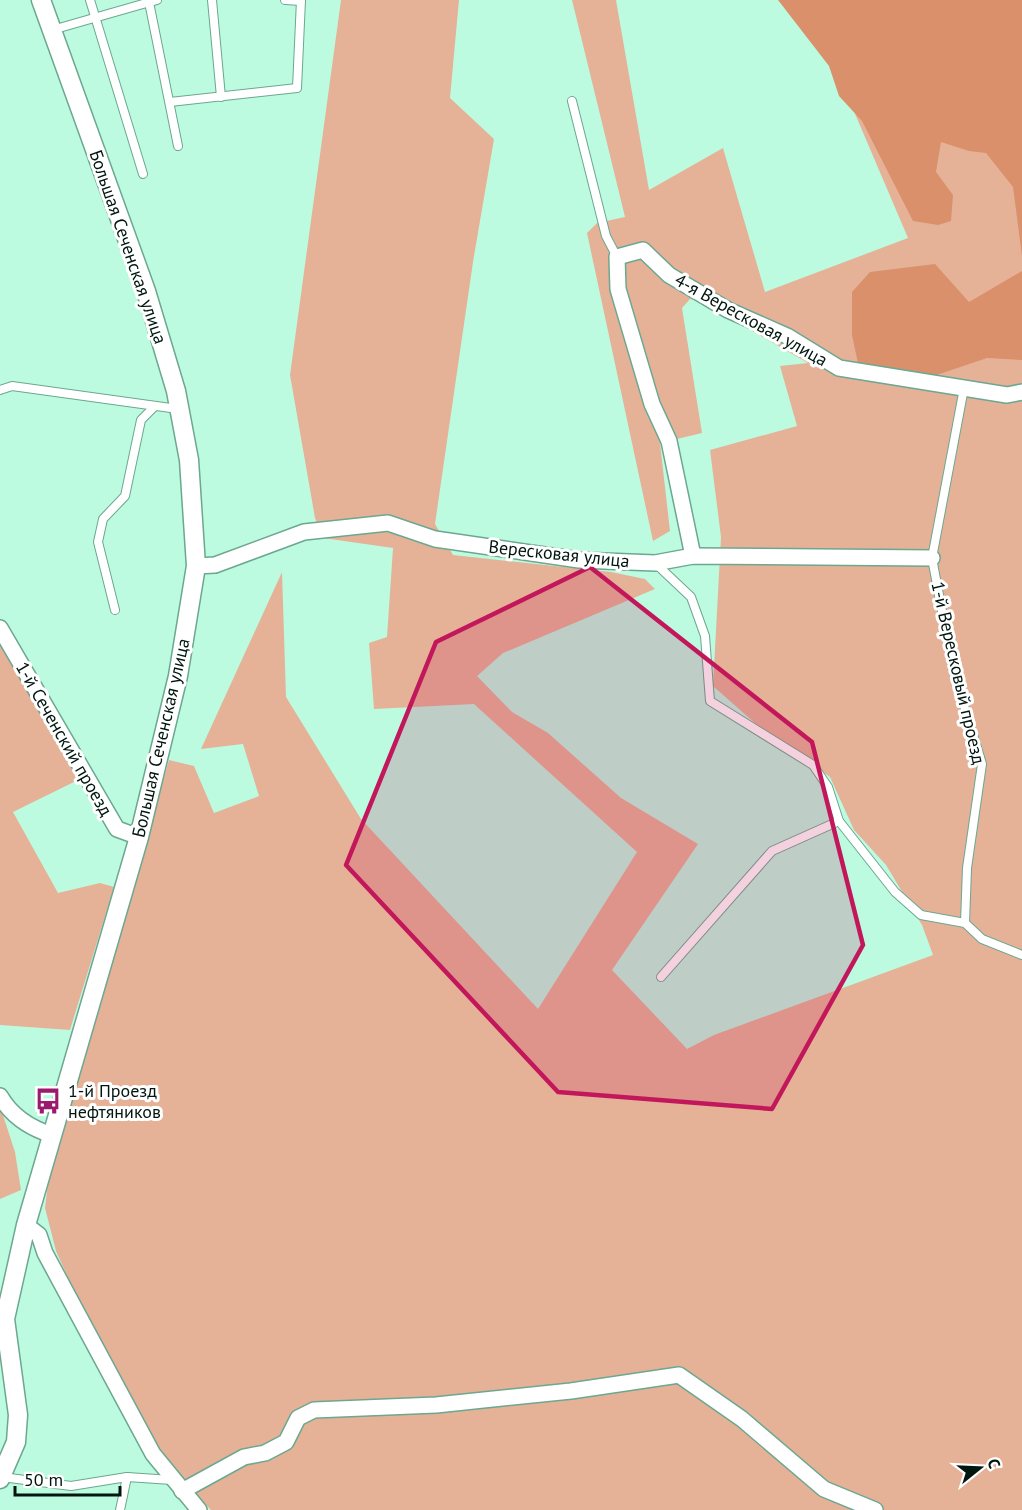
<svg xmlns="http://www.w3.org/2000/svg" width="1022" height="1510" viewBox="0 0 1022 1510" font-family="'PT Sans',sans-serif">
  <rect width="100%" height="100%" fill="#bdfbe1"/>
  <!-- green -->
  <g fill="#e5b298">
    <polygon points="341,0 459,0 450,98 494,139 473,262 435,524 453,555 611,572 645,579 655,589 503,653 477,676 512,712 548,733 621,798 698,844 612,970 687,1049 714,1035 933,955 922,925 886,865 854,830 830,777 756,724 713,686 721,537 710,450 797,426 780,366 808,363 700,301 690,299 682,308 702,433 660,443 670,531 653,541 587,233 597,223 625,217 572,0 616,0 649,190 723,148 765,292 908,238 838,74 1022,0 1022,1510 211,1510 178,1476 159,1450 85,1316 56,1251 45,1208 49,1175 169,760 194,766 214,813 259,796 243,744 201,749 282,572 286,697 361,819 538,1009 637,852 474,704 374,709 369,643 387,637 393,548 323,538 315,518 290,375"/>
    <polygon points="0,640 78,780 13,812 58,893 100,883 114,887 70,1030 0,1025"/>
    <polygon points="0,1106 15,1152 21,1190 0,1199"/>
  </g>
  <!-- forest -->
  <g fill="#da906b">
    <polygon points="778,0 1022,0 1022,256 1013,187 986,153 969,151 941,142 936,172 953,195 951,221 938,225 913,221 862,121 839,96 829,66"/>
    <polygon points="935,264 969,302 1022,271 1022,360 987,358 904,386 859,368 852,335 852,292 870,272"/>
  </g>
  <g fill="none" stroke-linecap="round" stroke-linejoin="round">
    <!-- service casing -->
    <g stroke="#6ca790" stroke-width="10">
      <g id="service">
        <polyline points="90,0 143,174"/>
        <polyline points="212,0 221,97"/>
        <polyline points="285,0 301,1"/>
        <polyline points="149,2 178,146"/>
        <polyline points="52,30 157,0"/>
        <polyline points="572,101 606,236 617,257"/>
        <polyline points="170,102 297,88 301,0"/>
        <polyline points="964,388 932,558 953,670 982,764 967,868 965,923"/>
        <polyline points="0,390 12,386 178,409"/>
        <polyline points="655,563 691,597 705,636 710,701 813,765 828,787 839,821 895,892 921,915 965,923 982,939 1022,955"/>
        <polyline points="115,610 98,542 103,519 125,496 141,420 155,406"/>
        <polyline points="661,977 772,851 839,821"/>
        <polyline points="2,1477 71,1486 127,1477 172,1480"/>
        <polyline points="120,1510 127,1477"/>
      </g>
    </g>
    <!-- minor casing -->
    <g stroke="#6ca790" stroke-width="18">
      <g id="minor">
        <polyline points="693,556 669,441 652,404 618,289 617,257 643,250 669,275 728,310 787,336 839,368 1007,395 1022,392"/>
        <polyline points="196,566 215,565 304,532 388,523 435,539 579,560 655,563 693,556 932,558"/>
        <polyline points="0,628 117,829 139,837"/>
        <path d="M 0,1096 C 12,1117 30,1128 52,1135"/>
        <polyline points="26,1225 39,1235 45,1253 153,1454 199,1510"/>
        <polyline points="182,1491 244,1457 265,1453 286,1442 298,1418 314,1410 436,1405 571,1391 679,1375 742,1419 824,1489 875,1510"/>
      </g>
    </g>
    <!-- tertiary casing -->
    <g stroke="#6ca790" stroke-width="21">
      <polyline id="tertiary" points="0,1479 16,1442 18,1415 5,1319 26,1225 139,837 178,676 196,566 189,460 176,391 146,291 41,0"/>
    </g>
    <!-- service -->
    <use href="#service" stroke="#fff" stroke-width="8"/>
    <!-- minor -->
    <use href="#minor" stroke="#fff" stroke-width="15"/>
    <!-- tertiary -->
    <use href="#tertiary" stroke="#fff" stroke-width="18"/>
  </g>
  <!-- marked area -->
  <path fill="#c2185b" fill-opacity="0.2" stroke="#c2185b" stroke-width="4.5" stroke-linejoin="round" d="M 590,567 L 812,742 L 863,945 L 772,1109 L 558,1092 L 346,865 L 436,642 Z"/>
  <!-- icons -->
  <defs>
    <g id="bus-bare" transform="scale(2.07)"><path d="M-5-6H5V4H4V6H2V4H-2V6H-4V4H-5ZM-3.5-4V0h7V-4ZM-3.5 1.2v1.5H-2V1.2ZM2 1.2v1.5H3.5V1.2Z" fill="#9c1a6d" stroke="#fff" stroke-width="2.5" paint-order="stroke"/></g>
  </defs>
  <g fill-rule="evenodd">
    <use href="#bus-bare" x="48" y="1101"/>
  </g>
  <g text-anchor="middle" stroke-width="6" stroke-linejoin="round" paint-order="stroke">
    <!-- street labels -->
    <g font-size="18" fill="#00160e" stroke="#fff">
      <text transform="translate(128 247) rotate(71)" y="6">Большая Сеченская улица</text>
      <text transform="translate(751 320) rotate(29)" y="6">4-я Вересковая улица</text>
      <text transform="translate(559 554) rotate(6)" y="6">Вересковая улица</text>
      <text transform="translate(958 673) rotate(77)" y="6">1-й Вересковый проезд</text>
      <text transform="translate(161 738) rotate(-77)" y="6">Большая Сеченская улица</text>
      <text transform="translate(64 739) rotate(60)" y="6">1-й Сеченский проезд</text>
    </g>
    <!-- poi labels -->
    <g font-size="18" fill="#00160e" stroke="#fff" text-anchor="start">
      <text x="68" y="1097">1-й Проезд<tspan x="68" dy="21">нефтяников</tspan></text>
    </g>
  </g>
  <!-- north arrow -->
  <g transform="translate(980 1468) rotate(72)" stroke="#ffffff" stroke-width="4.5" paint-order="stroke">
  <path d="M0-4.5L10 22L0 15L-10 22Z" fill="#00160e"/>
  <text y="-9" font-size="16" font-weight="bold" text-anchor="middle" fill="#00160e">С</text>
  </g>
  <!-- scale -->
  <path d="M15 1486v9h105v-9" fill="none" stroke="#00160e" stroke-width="3"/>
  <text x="24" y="1486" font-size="18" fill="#00160e" stroke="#ffffff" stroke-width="4.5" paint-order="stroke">50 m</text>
</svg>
